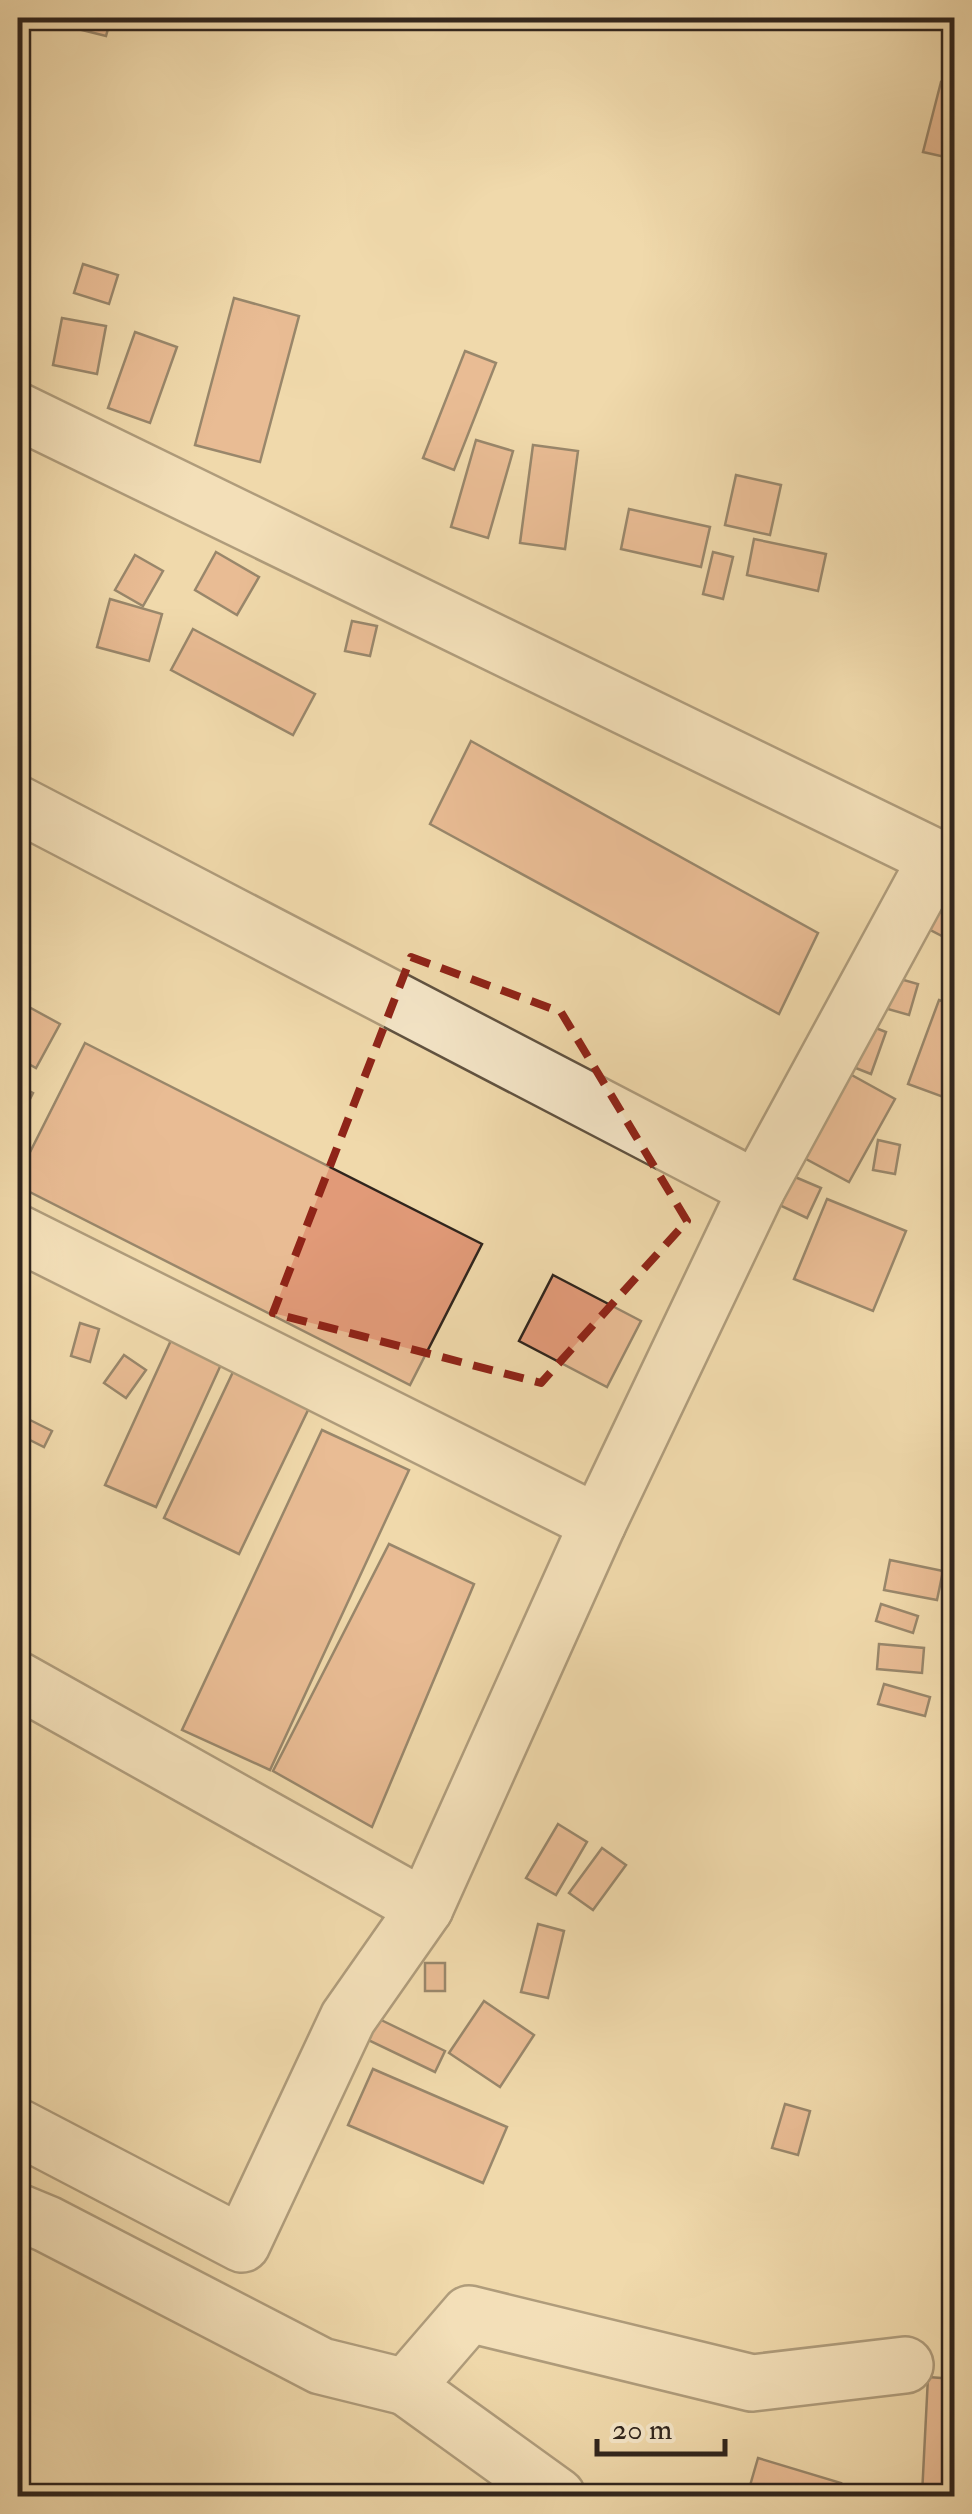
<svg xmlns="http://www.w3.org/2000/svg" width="972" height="2514" viewBox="0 0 972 2514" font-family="'IM FELL Double Pica',serif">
  <rect width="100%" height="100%" fill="#f0d9ab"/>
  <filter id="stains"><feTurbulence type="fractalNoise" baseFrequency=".002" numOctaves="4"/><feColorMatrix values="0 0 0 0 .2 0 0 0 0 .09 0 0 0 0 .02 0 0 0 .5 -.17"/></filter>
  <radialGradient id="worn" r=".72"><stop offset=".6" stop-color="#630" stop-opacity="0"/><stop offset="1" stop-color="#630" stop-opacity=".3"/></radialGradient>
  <!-- building -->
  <g fill="#e19a78" stroke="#30251d" stroke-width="2.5">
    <polygon points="80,18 111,18 106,36 78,29"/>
    <polygon points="941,82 954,85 954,159 923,152"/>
    <polygon points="83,264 118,275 109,304 74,293"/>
    <polygon points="234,298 299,316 260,462 195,445"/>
    <polygon points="62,318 106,326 97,374 53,365"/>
    <polygon points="135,332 177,347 150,423 108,408"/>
    <polygon points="465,351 496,363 454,470 423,458"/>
    <polygon points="476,440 513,451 488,538 451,527"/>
    <polygon points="533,445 578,451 565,549 520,543"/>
    <polygon points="736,475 781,485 770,535 725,525"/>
    <polygon points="629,509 710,527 701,567 621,549"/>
    <polygon points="754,539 826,554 818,591 747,575"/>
    <polygon points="216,552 259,577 237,615 195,590"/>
    <polygon points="713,552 733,557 723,599 703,594"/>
    <polygon points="135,555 163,571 143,606 115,590"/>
    <polygon points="110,599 162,614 149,661 97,647"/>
    <polygon points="352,621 377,626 370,656 345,651"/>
    <polygon points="193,629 315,694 293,735 171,670"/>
    <polygon points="471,741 818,933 779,1014 430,824"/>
    <polygon points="954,871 954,916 944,937 911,920"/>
    <polygon points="954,962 954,998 943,994"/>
    <polygon points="886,975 918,984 909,1015 877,1006"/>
    <polygon points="939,1000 954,1005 954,1077 946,1098 908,1084"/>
    <polygon points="18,1001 60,1024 36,1068 18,1058"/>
    <polygon points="863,1023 886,1032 871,1074 848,1065"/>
    <polygon points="85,1043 482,1244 410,1385 18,1186 18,1176"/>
    <polygon points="839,1068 895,1099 849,1182 793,1152"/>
    <polygon points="18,1085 33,1093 18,1123"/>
    <polygon points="878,1140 900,1145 895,1174 873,1170"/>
    <polygon points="788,1174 821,1188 807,1218 775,1203"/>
    <polygon points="827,1199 906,1231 873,1311 794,1279"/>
    <polygon points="553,1275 641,1321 607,1387 519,1341"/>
    <polygon points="80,1323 99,1329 90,1362 71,1356"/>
    <polygon points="173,1336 224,1358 156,1507 105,1485"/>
    <polygon points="124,1355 146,1370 126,1398 104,1383"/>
    <polygon points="233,1372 309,1408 239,1554 164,1518"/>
    <polygon points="18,1414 52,1431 44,1447 18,1434"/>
    <polygon points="322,1430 409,1470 270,1770 182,1730"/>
    <polygon points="389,1544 474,1584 372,1827 273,1771"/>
    <polygon points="890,1560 943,1571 937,1600 884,1590"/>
    <polygon points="881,1604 918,1616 913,1633 876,1621"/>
    <polygon points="879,1644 924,1648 922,1673 877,1669"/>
    <polygon points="884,1684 930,1697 925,1716 878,1704"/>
    <polygon points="558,1824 587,1842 556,1895 526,1878"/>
    <polygon points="602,1848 626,1865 593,1910 569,1893"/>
    <polygon points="538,1924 564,1931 548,1998 521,1992"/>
    <rect x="425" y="1963" width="20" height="28"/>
    <polygon points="484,2001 534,2035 500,2087 449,2053"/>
    <polygon points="377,2018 445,2051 435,2072 366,2039"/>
    <polygon points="373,2069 507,2127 483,2183 348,2125"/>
    <polygon points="785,2104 810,2111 798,2155 772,2148"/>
    <polygon points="928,2377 954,2379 954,2496 922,2495"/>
    <polygon points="758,2458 841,2483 837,2496 747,2496"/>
  </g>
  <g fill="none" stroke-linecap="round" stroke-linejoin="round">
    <!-- minor casing -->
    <g stroke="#605240" stroke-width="60">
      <g id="minor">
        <polyline points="18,411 937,858 757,1189 598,1523 425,1908 18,1680"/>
        <polyline points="18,804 757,1189"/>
        <polyline points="18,1233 598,1523"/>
        <polyline points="18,2127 242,2244 348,2018 425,1908"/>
        <polyline points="18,2212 47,2224 321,2366 406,2387 469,2314 752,2383 905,2365"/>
        <polyline points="406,2387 557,2496"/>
      </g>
    </g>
    <!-- minor -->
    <use href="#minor" stroke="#f5e6c8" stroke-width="55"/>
  </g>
  <!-- marked area -->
  <path d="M0 0H972V2514H0ZM 411,957 L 561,1012 L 687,1221 L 541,1383 L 273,1313 Z" fill="#f0d9ab" fill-opacity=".55" fill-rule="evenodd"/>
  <path fill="none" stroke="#8f2418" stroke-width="8" stroke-dasharray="20 12" stroke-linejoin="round" d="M 411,957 L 561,1012 L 687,1221 L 541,1383 L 273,1313 Z"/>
  <!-- margin -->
  <rect width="972" height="2514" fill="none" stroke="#f0d9ab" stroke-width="60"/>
  <rect x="20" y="20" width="932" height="2474" fill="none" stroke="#30251d" stroke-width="5"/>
  <rect x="30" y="30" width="912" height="2454" fill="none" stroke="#30251d" stroke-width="2.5"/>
  <!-- scale -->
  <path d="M597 2439v15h128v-15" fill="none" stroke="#30251d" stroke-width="5"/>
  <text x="612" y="2439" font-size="30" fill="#30251d" stroke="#f5e6c8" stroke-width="8" paint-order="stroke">20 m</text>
  <rect width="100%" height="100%" filter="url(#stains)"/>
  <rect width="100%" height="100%" fill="url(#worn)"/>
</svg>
